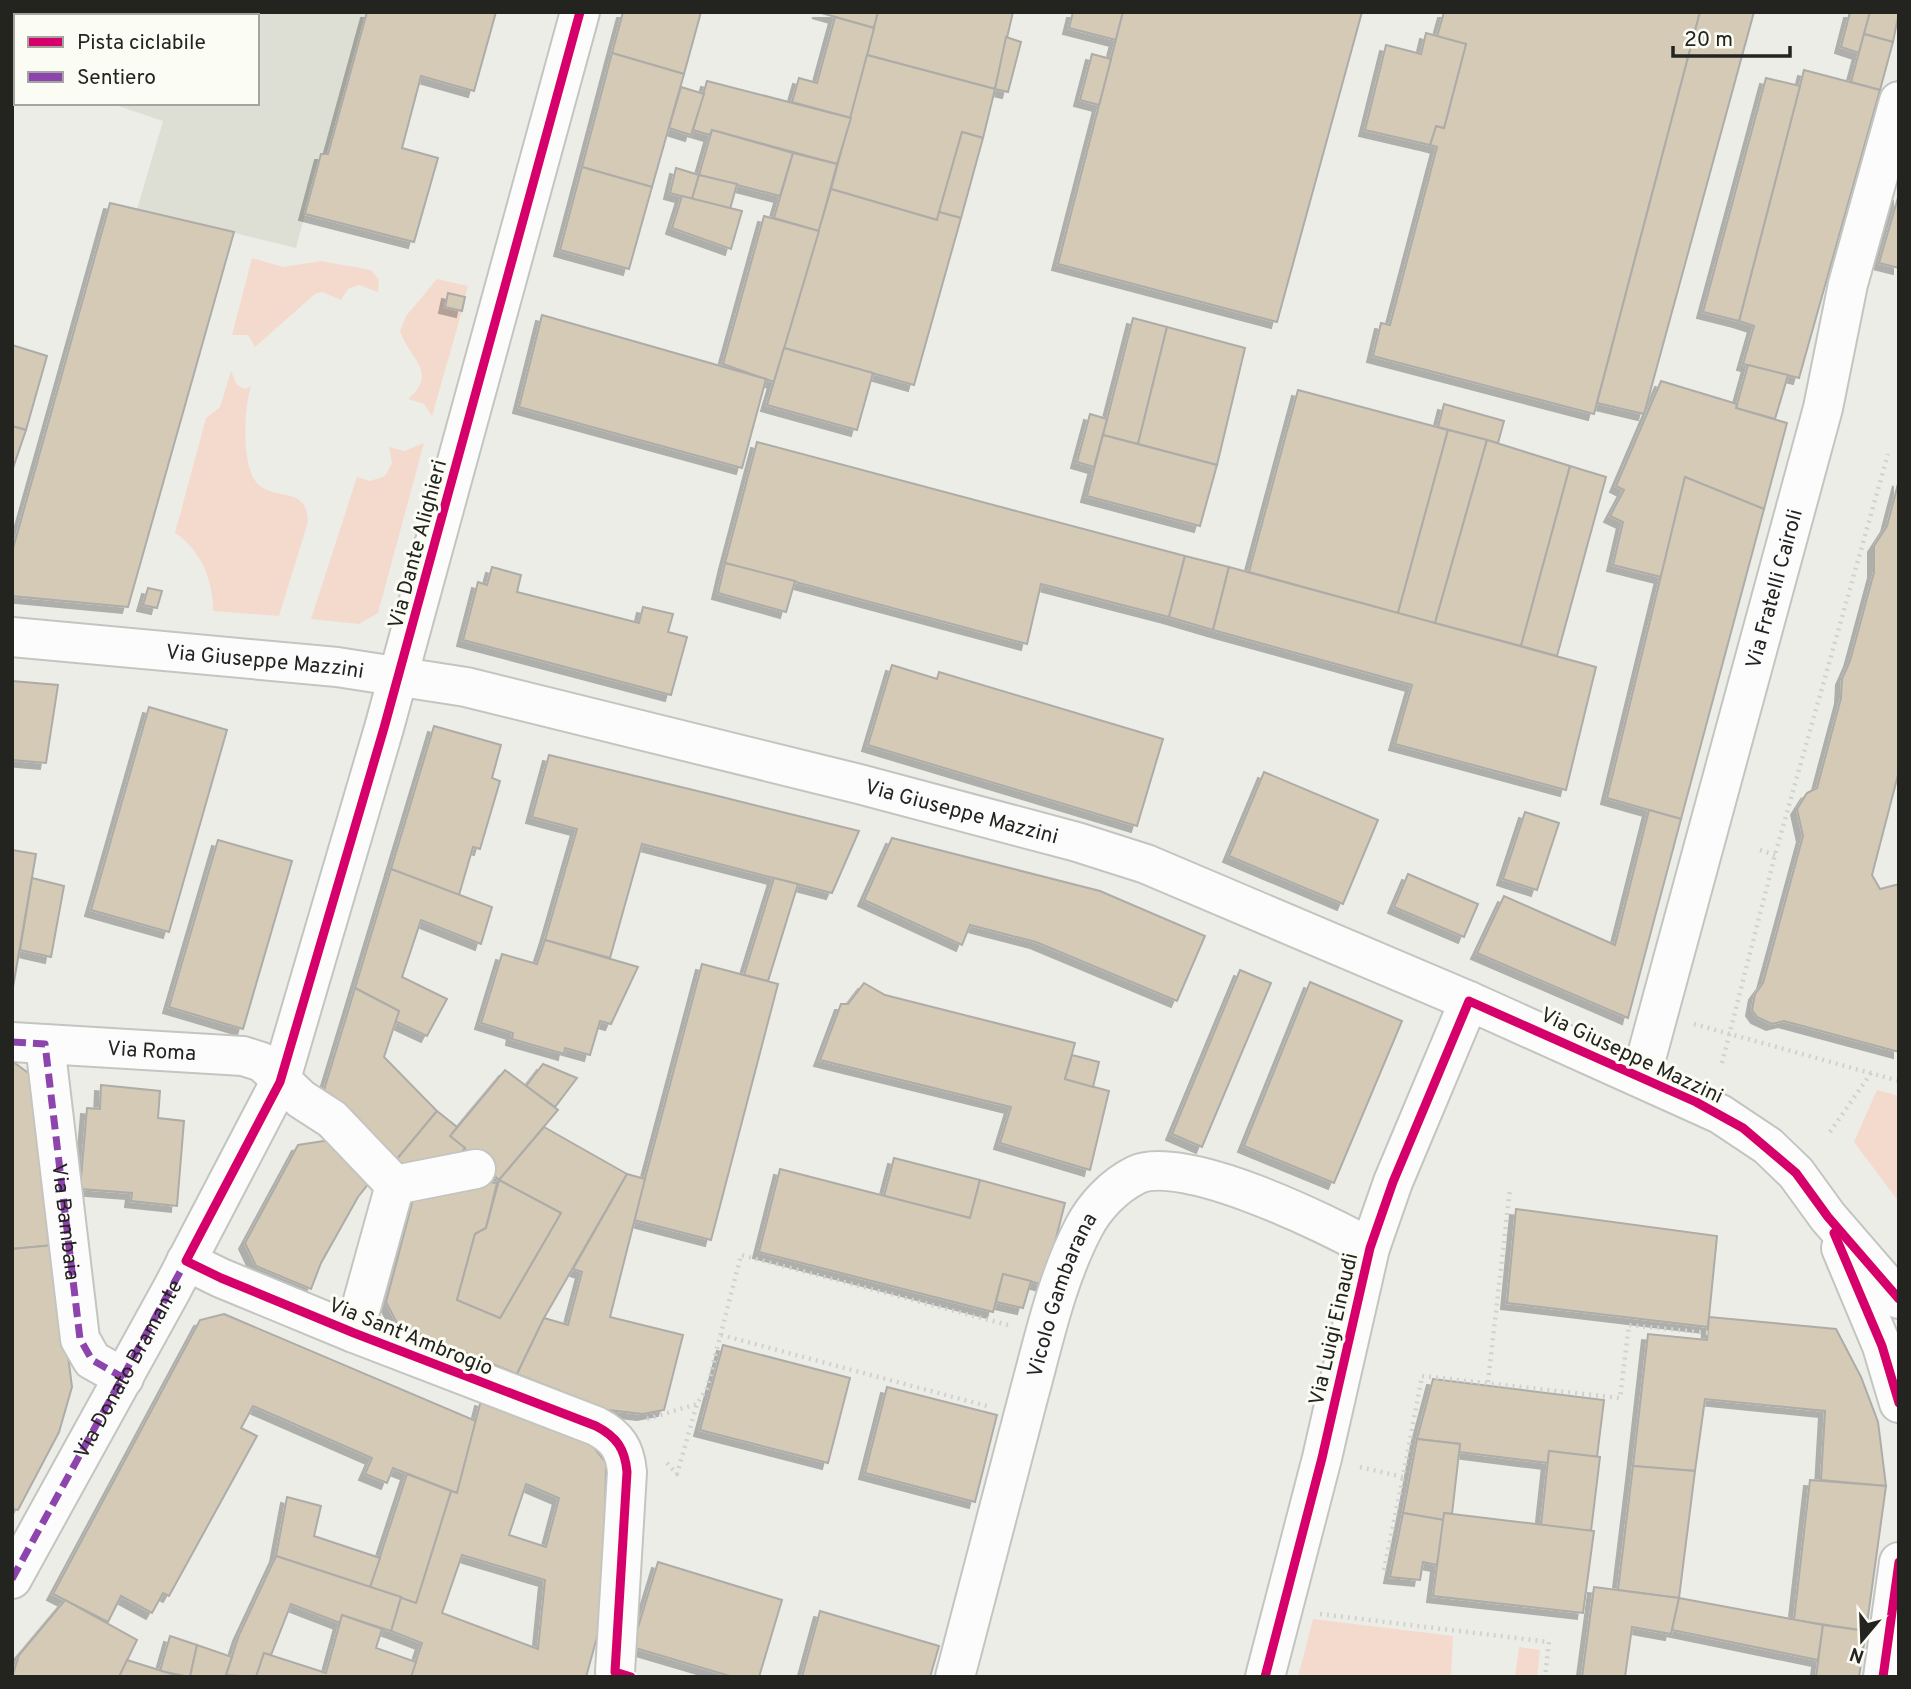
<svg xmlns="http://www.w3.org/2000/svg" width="1911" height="1689" viewBox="0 0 1911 1689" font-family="Overpass,sans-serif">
  <defs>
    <filter id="shadow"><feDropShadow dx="-6" dy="6" stdDeviation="0" flood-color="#0004"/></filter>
  </defs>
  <rect width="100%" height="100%" fill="#edede8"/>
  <!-- built -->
  <polygon fill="#dedfd4" points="135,12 496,12 474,91 421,77 402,148 438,158 414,242 305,214 296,248 137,209 163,121 109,103 257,103 257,16 134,16"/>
  <!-- green -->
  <g fill="#f4dacc">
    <polygon points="252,258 283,267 321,261 371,270 379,280 378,292 359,285 348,289 341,300 322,292 315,294 255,347 248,335 232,335"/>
    <path d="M 437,279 L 468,286 L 465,297 L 448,294 L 445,307 L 462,311 L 432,416 L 424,404 L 408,399 C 440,373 408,357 400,331 L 406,316 Z"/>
    <path d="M 231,371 L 237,385 L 245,389 L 251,386 C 244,408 241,465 257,483 C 274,502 307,484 308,522 L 279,616 L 213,611 C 213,580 201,550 175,533 L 206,418 L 220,407 Z"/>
    <polygon points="424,443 378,613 359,624 311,619 357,477 370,481 385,476 392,463 389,447 404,451"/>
    <polygon points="1877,1090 1899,1096 1899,1202 1854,1142"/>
    <polygon points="1313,1619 1453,1636 1451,1677 1298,1677"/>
    <polygon points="1519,1647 1540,1650 1537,1677 1515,1677"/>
  </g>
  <!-- building -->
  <g fill="#d5cab6" stroke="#adaca8" stroke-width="2" fill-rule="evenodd" filter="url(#shadow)">
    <polygon points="135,12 218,12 217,16 134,16"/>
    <polygon points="367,12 496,12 474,91 421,76 402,148 438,158 414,242 305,214 321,154 328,154"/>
    <polygon points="623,12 701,12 684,74 612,53"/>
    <polygon points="818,12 878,12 874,28"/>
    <polygon points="878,12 1013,12 995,89 867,55"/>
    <polygon points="1073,12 1123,12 1116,40 1069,28"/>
    <polygon points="1123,12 1362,12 1277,322 1058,264"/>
    <polygon points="1444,12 1700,12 1594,414 1373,356 1381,323 1390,325 1437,147 1430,145 1436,126 1444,128 1466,44 1437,37"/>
    <polygon points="1700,12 1754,12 1644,414 1597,403"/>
    <polygon points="1850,12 1870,12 1859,53 1841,47"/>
    <polygon points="1870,12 1899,12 1893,42 1864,34"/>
    <polygon points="835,17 874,28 851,118 792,102 799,78 817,83"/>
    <polygon points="1426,33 1466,44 1444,128 1436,126 1430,145 1365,130 1386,45 1421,54"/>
    <polygon points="1864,34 1893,42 1880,90 1851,82"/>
    <polygon points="1006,37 1021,42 1008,92 995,89"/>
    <polygon points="612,53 684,74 652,187 582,167"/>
    <polygon points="1092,54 1111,59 1099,105 1080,100"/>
    <polygon points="867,55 995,89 983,138 962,132 937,220 831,189"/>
    <polygon points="1804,70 1880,90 1799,378 1743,364 1754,326 1739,321"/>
    <polygon points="1766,78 1800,86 1739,321 1703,312"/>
    <polygon points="707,81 851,118 837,164 712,130 710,135 693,130"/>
    <polygon points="681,87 704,94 691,135 669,128"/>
    <polygon points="712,130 793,153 780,196 699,175"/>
    <polygon points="962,132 983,138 961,218 939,212"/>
    <polygon points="793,153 837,164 819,231 774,218"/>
    <polygon points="582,167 652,187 629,269 560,250"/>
    <polygon points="676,168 699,175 692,199 670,193"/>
    <polygon points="699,175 737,184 730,209 692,199"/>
    <polygon points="831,189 937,220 939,212 961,218 914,385 784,348"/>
    <polygon points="1899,194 1899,268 1879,263"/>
    <polygon points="682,196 742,211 731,249 672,228"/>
    <polygon points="110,203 234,232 128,607 12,596 12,552"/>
    <polygon points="764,216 819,231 774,382 723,364"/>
    <polygon points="448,293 465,297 462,311 445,307"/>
    <polygon points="542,315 766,379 742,468 519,407"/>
    <polygon points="1133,318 1167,327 1138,444 1103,435"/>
    <polygon points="1167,327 1245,348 1217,465 1138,444"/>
    <polygon points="12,345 47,356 26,430 12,426"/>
    <polygon points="784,348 873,373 857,430 767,405"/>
    <polygon points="1748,365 1788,375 1775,419 1736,408"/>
    <polygon points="1661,381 1737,404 1736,408 1787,423 1764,509 1685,477 1661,577 1613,565 1623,522 1610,516 1624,490 1616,486"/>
    <polygon points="1298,390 1448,430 1398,613 1249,572"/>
    <polygon points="1444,404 1504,421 1498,443 1438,427"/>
    <polygon points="1090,414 1107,419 1094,467 1077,462"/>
    <polygon points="12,426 26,430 12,471"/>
    <polygon points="1448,430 1487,440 1435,623 1398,613"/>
    <polygon points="1103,435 1217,465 1200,526 1087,496"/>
    <polygon points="1487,440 1570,466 1521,646 1435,623"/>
    <polygon points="757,442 1185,556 1169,617 1041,584 1027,644 725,563"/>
    <polygon points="1570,466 1606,477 1557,656 1521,646"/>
    <polygon points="1685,477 1764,509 1681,819 1607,798"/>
    <polygon points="1899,480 1899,771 1872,875 1880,889 1899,884 1899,1052 1784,1021 1772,1024 1757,1017 1752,1010 1755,994 1763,983 1803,836 1797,809 1807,793 1817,788 1841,698 1842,679 1850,661 1874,572 1874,546 1887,526"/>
    <polygon points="1185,556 1229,567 1213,630 1169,617"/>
    <polygon points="725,563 795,581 786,612 718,593"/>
    <polygon points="492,567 521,575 517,592 639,623 643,607 673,614 668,632 687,637 671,695 463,640 478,582 487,585"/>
    <polygon points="1229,567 1596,667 1566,790 1395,744 1412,685 1213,630"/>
    <polygon points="148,588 162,591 157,608 143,605"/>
    <polygon points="892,665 937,679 939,672 1163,739 1137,826 868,745"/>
    <polygon points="12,681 58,685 46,763 12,760"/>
    <polygon points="149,707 227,730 169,932 91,910"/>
    <polygon points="434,726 501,745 492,778 500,781 480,849 473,847 459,895 391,869"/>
    <polygon points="549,755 718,796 859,831 832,893 642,844 610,958 545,940 577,829 532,817"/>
    <polygon points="1264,772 1378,820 1343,904 1229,856"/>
    <polygon points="1649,810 1681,819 1628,1018 1477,953 1504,896 1615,945"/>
    <polygon points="1525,812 1559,823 1537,890 1503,879"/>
    <polygon points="892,838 1100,891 1205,936 1177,1001 1036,942 970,925 962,945 864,900"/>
    <polygon points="218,840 292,861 243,1029 169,1007"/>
    <polygon points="12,850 36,854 12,993"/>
    <polygon points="391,869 492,907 481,944 421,920 402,977 447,999 427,1036 395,1021 399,1011 355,988"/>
    <polygon points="1408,874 1478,904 1464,937 1394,907"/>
    <polygon points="32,878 64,886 51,957 20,950"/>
    <polygon points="774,878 798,884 768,981 744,975"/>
    <polygon points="545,940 638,967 611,1024 600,1021 590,1055 565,1048 564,1054 512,1039 513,1033 481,1023 502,954 537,964"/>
    <polygon points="702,964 778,984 711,1240 634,1220"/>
    <polygon points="1240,970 1271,983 1202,1147 1172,1134"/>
    <polygon points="1310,982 1402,1021 1334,1183 1244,1146"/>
    <polygon points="864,983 885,995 1075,1043 1065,1079 1109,1091 1090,1170 1000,1143 1011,1107 820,1060 841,1004 848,1004"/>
    <polygon points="355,988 399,1011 384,1057 437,1111 392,1165 324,1090"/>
    <polygon points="1072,1055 1099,1062 1093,1087 1065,1079"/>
    <polygon points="12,1061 34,1077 54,1245 12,1249"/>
    <polygon points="543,1064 577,1078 555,1107 526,1086"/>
    <polygon points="505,1070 558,1110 499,1180 450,1136"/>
    <polygon points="101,1085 160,1091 158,1118 184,1121 177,1206 131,1201 132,1193 80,1189 87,1108 100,1109"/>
    <polygon points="437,1111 457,1127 450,1136 465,1148 447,1170 392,1165"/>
    <polygon points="544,1127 627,1174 544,1318 517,1374 398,1325 386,1302 416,1188 452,1178 497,1183 486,1228 475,1234 457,1300 500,1318 561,1213 499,1180"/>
    <polygon points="330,1140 369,1183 358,1197 321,1263 311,1289 256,1266 245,1243 298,1145"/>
    <polygon points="894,1158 980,1180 970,1218 884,1196"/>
    <polygon points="780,1169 970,1218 980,1180 1065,1203 1044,1285 1003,1274 993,1312 759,1252"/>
    <polygon points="627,1174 645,1179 610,1317 683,1335 664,1410 643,1414 608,1410 517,1374 544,1318 568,1325 582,1272 573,1269"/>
    <polygon points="499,1180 561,1213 500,1318 457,1300 475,1234 486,1228"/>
    <polygon points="1516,1209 1717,1236 1708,1327 1507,1303"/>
    <polygon points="54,1245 72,1387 59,1432 18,1510 12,1509 12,1249"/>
    <polygon points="1003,1274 1031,1281 1023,1308 996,1302"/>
    <polygon points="224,1314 476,1421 457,1493 393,1468 387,1483 365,1474 372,1458 253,1406 241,1428 257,1436 169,1596 163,1593 152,1613 121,1596 108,1622 53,1594 200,1320"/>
    <polygon points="1709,1317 1836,1329 1861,1377 1878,1422 1886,1486 1821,1480 1825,1411 1705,1399 1695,1471 1633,1466 1648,1334 1707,1340"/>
    <polygon points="723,1345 850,1378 828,1463 700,1430"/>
    <polygon points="1433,1379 1604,1400 1597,1457 1549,1451 1548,1463 1459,1452 1460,1444 1417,1439"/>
    <polygon points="887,1387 997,1415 975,1502 865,1473"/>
    <path d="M 481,1400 L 591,1444 L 606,1463 L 604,1612 L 586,1677 L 414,1677 L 411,1676 L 422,1643 L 391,1631 L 401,1597 L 416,1603 L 451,1491 L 457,1493 ZM 526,1484 L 559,1498 L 546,1547 L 509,1535 ZM 462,1555 L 545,1580 L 538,1649 L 442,1613 Z"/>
    <polygon points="1417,1439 1460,1444 1452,1514 1444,1513 1444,1520 1403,1513"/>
    <polygon points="1549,1451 1600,1457 1591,1531 1541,1525"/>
    <polygon points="1633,1466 1695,1471 1679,1598 1618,1590"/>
    <polygon points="407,1474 451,1491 416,1603 370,1587"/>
    <polygon points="1810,1480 1886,1486 1866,1631 1794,1620"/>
    <polygon points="287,1497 321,1506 314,1536 380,1558 370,1587 276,1556"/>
    <polygon points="1403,1513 1444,1520 1437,1565 1423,1562 1420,1580 1390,1577"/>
    <polygon points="1444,1513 1594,1531 1583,1613 1433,1596"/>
    <polygon points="276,1556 401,1597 391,1631 342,1615 340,1623 291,1604 271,1655 264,1653 256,1677 226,1675 239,1635"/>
    <polygon points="658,1562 782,1600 759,1677 733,1677 632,1647"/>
    <polygon points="1594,1587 1679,1598 1671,1634 1632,1627 1625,1677 1582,1677"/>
    <polygon points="1679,1598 1823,1625 1818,1660 1672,1630"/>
    <polygon points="65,1600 137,1640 119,1677 12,1677 19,1655"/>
    <polygon points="820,1611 939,1646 930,1677 802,1677"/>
    <polygon points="342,1615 382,1629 376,1648 416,1662 411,1677 256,1677 264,1653 326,1673"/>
    <polygon points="1823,1625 1866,1631 1859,1677 1816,1677"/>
    <polygon points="170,1636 197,1645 190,1677 160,1671"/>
    <polygon points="197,1645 232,1657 225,1677 190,1677"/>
    <polygon points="127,1660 175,1675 174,1677 119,1677"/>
  </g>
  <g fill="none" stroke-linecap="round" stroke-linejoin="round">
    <!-- minor casing -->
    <g stroke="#c4c4c0" stroke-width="42">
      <g id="minor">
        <path id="s1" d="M 12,637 L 337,667 L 466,687 L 859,784 L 1077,842 L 1146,864 L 1469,1001 L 1720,1114 L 1768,1146 L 1796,1173 L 1828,1217 L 1899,1299"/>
        <path id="s2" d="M 12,1042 L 243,1056 L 262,1062 L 301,1099 L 332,1119 L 395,1185 L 354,1333"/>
        <polyline points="45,1044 80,1339 92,1360 124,1378"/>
        <path id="s3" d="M 1641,1077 L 1823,408 L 1848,284 L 1899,101"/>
        <polyline points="395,1185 476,1169"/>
        <polyline points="1841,1248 1882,1346 1899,1403"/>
        <path d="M 186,1261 L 221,1278 L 354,1333 L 596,1426 C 617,1437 625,1449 627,1472 L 615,1672"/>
        <path id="s4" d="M 12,1579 L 172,1289 L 280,1082 L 384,728 L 580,12"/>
        <path id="s5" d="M 955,1677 C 979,1582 1004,1488 1029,1394 C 1044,1339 1057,1278 1084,1227 C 1095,1206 1114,1186 1136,1175 C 1182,1153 1326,1223 1370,1248"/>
        <polyline points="1265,1677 1322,1458 1370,1248 1393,1182 1469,1001"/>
        <polyline points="1883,1677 1899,1562"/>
      </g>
    </g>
    <!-- path -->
    <g stroke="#d1d1d0" stroke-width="4.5" stroke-dasharray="2 5" stroke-linecap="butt">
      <polyline points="1760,850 1775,855"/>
      <polyline points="1694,1024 1899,1081"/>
      <polyline points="1722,1063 1775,855 1888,454"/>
      <polyline points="1830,1132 1871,1073"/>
      <polyline points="721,1335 987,1406"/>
      <polyline points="1488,1382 1510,1189"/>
      <polyline points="647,1419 697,1404"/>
      <polyline points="667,1463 677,1474 697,1404 707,1388 741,1255 1008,1325"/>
      <polyline points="1360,1467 1403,1477 1422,1376 1620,1398 1629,1325 1708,1333"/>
      <polyline points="1384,1570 1403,1477"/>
      <polyline points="1320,1614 1549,1642 1545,1677"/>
    </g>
    <!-- minor -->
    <use href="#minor" stroke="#fcfcfc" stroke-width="38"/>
    <!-- quiet -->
    <g stroke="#8e44ad" stroke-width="7" stroke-dasharray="14 7" stroke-linecap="butt">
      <path id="s6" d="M 12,1042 L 45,1044 L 80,1339 L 92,1360 L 124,1378"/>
      <polyline points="12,1579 186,1261"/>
    </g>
    <!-- cycleway casing -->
    <g stroke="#fbfcf3" stroke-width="13">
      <g id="cycleway">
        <path d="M 580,12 L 384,728 L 280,1082 L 186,1261 L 221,1278 L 354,1333 L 596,1426 C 617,1437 625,1449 627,1472 L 615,1672 L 631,1677"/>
        <polyline points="1834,1233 1882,1346 1899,1403"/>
        <polyline points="1265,1677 1322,1458 1370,1248 1393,1182 1469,1001 1696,1102 1743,1128 1796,1173 1828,1217 1899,1299"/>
        <polyline points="1883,1677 1899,1562"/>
      </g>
    </g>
    <!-- cycleway -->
    <use href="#cycleway" stroke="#d6006c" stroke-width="9"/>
  </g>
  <g text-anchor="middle" stroke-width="6" stroke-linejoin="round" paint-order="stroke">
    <!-- street labels -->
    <g font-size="21" fill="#232320" stroke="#fbfcf3">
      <text transform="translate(417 544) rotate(-75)" y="7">Via Dante Alighieri</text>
      <text dy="7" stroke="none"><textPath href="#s3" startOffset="506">Via Fratelli Cairoli</textPath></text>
      <text dy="7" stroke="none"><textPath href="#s1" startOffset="254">Via Giuseppe Mazzini</textPath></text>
      <text dy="7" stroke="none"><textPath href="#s1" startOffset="968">Via Giuseppe Mazzini</textPath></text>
      <text dy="7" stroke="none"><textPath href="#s2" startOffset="140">Via Roma</textPath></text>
      <text transform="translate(1632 1055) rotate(25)" y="7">Via Giuseppe Mazzini</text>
      <text dy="7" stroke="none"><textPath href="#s6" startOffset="212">Via Bambaia</textPath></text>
      <text dy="7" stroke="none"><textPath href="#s5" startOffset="397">Vicolo Gambarana</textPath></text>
      <text transform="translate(1333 1329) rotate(-77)" y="7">Via Luigi Einaudi</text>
      <text transform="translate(411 1336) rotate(22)" y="7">Via Sant'Ambrogio</text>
      <text dy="7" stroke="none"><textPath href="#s4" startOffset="240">Via Donato Bramante</textPath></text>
    </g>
  </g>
  <!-- border -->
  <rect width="1911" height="1689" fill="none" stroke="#232320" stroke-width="28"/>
  <!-- legend -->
  <rect x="14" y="14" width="245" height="91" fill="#fbfcf3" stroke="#a5a59f" stroke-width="2"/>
  <rect x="28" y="37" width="35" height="10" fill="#d6006c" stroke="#a5a59f" stroke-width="2"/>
  <text x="77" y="49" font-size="21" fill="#232320">Pista ciclabile</text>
  <rect x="28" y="72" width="35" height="10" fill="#8e44ad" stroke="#a5a59f" stroke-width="2"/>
  <text x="77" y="84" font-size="21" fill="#232320">Sentiero</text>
  <!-- north arrow -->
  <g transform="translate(1862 1640) rotate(199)" stroke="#fbfcf3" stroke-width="5" paint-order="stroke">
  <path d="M0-5L12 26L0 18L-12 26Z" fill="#232320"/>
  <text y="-10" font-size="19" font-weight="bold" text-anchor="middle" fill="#232320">N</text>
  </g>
  <!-- scale -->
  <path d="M1673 46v10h117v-10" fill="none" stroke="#232320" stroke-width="3.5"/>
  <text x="1684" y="46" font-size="21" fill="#232320" stroke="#fbfcf3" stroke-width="5" paint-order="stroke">20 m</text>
</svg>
